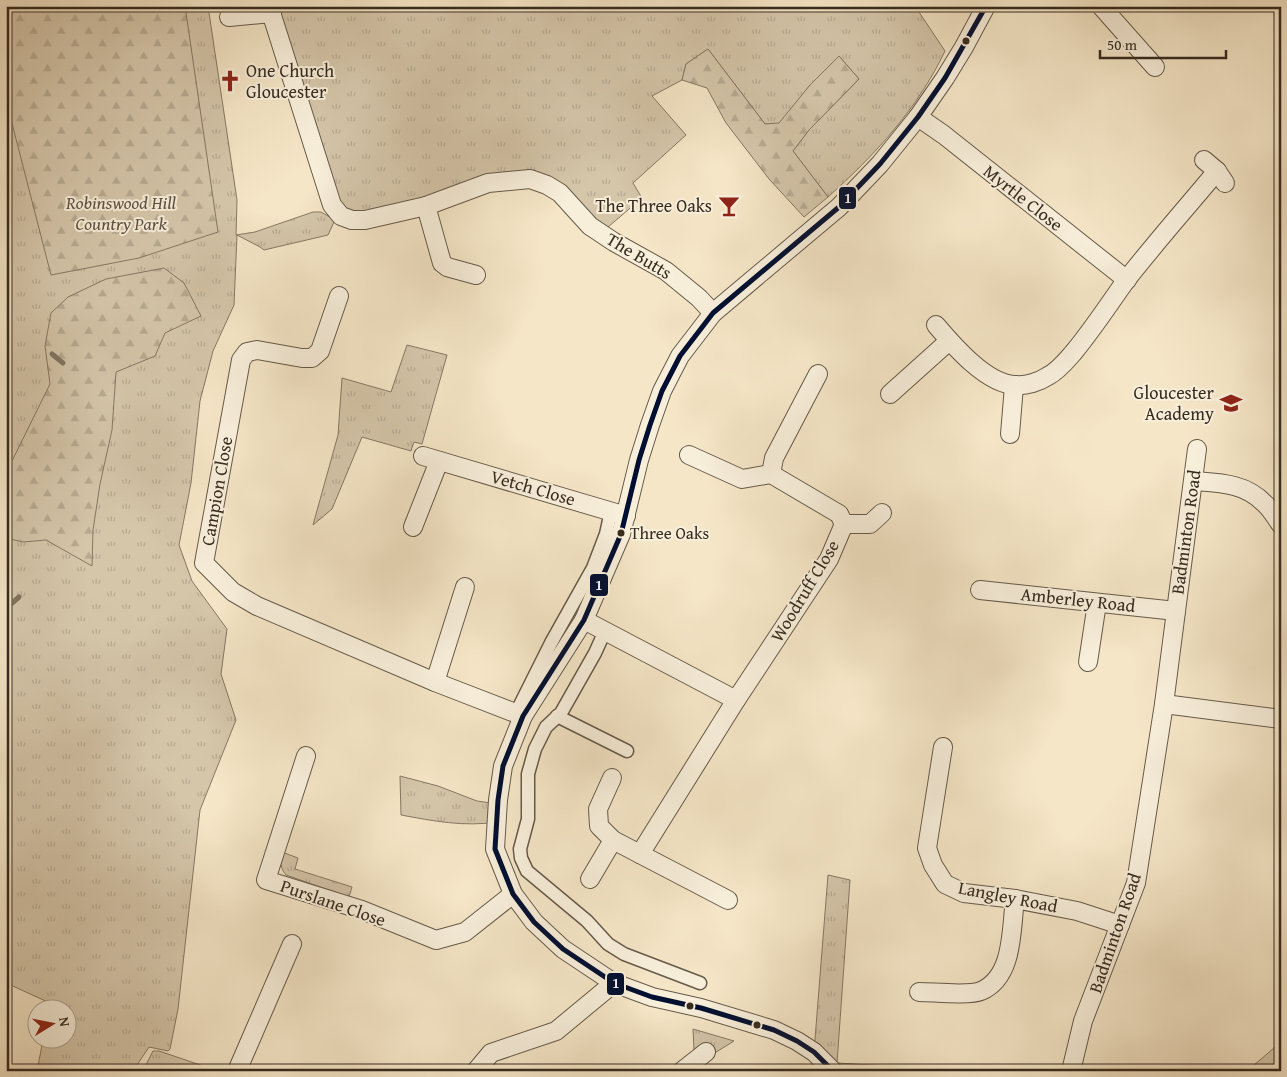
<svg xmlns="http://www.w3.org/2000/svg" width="1287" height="1077" viewBox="0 0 1287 1077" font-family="'Gentium Book Plus',serif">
  <defs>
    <pattern id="grass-tufts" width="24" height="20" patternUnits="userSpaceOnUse" patternTransform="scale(1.25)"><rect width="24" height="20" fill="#d5c6aa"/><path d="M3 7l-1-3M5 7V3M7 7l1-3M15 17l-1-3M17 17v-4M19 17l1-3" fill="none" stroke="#b7aa92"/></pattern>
    <pattern id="forest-firs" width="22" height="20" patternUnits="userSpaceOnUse" patternTransform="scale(1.25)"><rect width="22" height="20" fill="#d5c6aa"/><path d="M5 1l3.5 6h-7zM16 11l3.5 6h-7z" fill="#b7aa92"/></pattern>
  </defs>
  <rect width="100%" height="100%" fill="#f5e6c7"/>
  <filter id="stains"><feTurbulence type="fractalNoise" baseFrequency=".004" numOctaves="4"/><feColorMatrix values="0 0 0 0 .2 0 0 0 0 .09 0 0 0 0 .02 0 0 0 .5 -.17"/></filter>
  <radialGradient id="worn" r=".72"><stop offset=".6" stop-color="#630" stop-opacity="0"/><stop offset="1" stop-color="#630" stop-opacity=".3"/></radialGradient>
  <!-- grass -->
  <g fill="url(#grass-tufts)" stroke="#867864">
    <polygon points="6,6 208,6 237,200 236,235 255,232 313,212 321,212 335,220 328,235 264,250 260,247 237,235 234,305 213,351 200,401 191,483 179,545 192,581 227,629 221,674 236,720 200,810 178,1009 170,1049 168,1051 149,1047 133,1071 37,1071 43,1040 68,1040 68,1010 49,1009 50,1003 6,983"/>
    <path d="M 269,6 L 915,6 L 945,51 C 918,108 875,155 828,197 L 793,151 L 809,130 L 859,79 L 839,56 L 810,85 L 779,124 L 765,124 L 708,49 L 686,64 L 682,80 L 652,96 L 686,135 L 633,183 L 642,198 L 601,233 L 530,179 L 380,217 L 341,216 Z"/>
    <polygon points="407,345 447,355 422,444 414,442 411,451 362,437 332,509 313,525 338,435 342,378 391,392"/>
    <path d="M 400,776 L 438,786 L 477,801 L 498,804 L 497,822 C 464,827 433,821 401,815 Z"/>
    <path d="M 282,852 L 298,858 L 295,869 L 352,887 L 349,897 L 286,875 C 280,868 280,861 282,852 Z"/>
    <polygon points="828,875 850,880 837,1063 889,1066 900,1071 833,1071 814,1052"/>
    <polygon points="693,1029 734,1041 713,1054 705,1044 694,1050"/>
    <polygon points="153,1051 159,1051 218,1071 143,1071"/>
  </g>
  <!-- forest -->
  <g fill="url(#forest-firs)" stroke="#867864">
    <polygon points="6,6 185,6 218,232 139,258 51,275 6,100"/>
    <polygon points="708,49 765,124 779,123 810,85 839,56 859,79 809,130 793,151 828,197 804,217 769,179 726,123 707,88 682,80 686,64"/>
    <polygon points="164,268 184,283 201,316 165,333 155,356 116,372 112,430 100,484 93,530 92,566 46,540 23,542 6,538 6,476 10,465 50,384 45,346 51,313 68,297 106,279"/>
  </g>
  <!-- pitch -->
  <polygon fill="#d5c6aa" stroke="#867864" points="1281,1042 1281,1071 1247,1071"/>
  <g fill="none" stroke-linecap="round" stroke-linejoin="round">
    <!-- stream -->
    <g stroke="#827562" stroke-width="5">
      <polyline points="52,354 63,363"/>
      <polyline points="11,604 19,597"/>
    </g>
    <!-- pedestrian casing -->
    <g stroke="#665a49" stroke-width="15">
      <g id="pedestrian">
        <polyline points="605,631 595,653 561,713 546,727 535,749 528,774 528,819 520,849 521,858 527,871 587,921 608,944 624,954 700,983"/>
        <polyline points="516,713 551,643 593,568 606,534 611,511"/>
        <polyline points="557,716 627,751"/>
      </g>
    </g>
    <!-- minor casing -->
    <g stroke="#665a49" stroke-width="20">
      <g id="minor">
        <polyline points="269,6 332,205 341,216 352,220 365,220 426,206 488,183 530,179 547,185 560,193 590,226 614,242 666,271 699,298 713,313"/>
        <polyline points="1101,6 1155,67"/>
        <polyline points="229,17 272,13"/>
        <polyline points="918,117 944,135 1127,280"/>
        <polyline points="1204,160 1217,171 1225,183"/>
        <polyline points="426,206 442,263 447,267 476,275"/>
        <polyline points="339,296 320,351 312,358 302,358 257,350 247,352 241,360 204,563 233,592 257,606 435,682 523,716"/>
        <path d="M 936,325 C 953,345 987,385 1016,385 C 1026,386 1039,382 1048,376 C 1058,371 1066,361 1073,353 C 1093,329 1109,304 1127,279 C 1156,242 1187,207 1217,171"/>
        <polyline points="890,394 949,341"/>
        <polyline points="1010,434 1014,386"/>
        <polyline points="689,455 742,479 771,474"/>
        <polyline points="423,456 626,516"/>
        <path d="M 1194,481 C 1219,483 1245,483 1264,503 C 1271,509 1276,518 1281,525"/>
        <polyline points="844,524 870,524 882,513"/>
        <polyline points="413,527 439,461"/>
        <polyline points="980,590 1176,611"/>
        <polyline points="584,620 736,700"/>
        <polyline points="1088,662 1097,603"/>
        <polyline points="435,682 465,587"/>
        <polyline points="1164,704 1281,719"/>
        <polyline points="943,747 927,848 933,865 945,884 964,893 1015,899 1077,911 1120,925"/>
        <polyline points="306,756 266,880 362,910 436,940 465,932 513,894"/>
        <polyline points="612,778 598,809 599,826 613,840 728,900"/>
        <polyline points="640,854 736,700 829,559 844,524 839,514 771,474 774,458 818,374"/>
        <polyline points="590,879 613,840"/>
        <path d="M 919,992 C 933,992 969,996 981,991 C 1014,977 1011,929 1015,899"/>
        <polyline points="237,1071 292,944"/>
        <polyline points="476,1071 491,1053 556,1031 614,983"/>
        <polyline points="682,1071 706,1052"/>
        <polyline points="833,1071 814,1052 797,1041 774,1030 701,1008 652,997 614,983 563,949 534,922 513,894 495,849 498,800 503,766 523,716 584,620 621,534 639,460 650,425 662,391 680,356 713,313 839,207 880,164 918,117 945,78 964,47 986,6"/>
        <polyline points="1071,1071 1083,1021 1136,883 1164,704 1197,449"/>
      </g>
    </g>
    <!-- pedestrian -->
    <use href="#pedestrian" stroke="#f8efdb" stroke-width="12"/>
    <!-- minor -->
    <use href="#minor" stroke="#f8efdb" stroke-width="18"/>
    <!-- bus-1 casing -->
    <g stroke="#f8efdb" stroke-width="9">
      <polyline id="bus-1" points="833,1071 814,1052 797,1041 774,1030 701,1008 652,997 614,983 563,949 534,922 513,894 495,849 498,800 503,766 523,716 584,620 621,534 639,460 650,425 662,391 680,356 713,313 839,207 880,164 918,117 945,78 986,6"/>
    </g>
    <!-- bus-1 -->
    <use href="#bus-1" stroke="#000e31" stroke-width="5"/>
  </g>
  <!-- icons -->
  <defs>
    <g id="church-bare" transform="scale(1.725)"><path d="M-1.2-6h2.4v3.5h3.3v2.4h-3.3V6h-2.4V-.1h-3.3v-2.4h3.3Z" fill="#8f2418" stroke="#f8efdb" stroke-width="2.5" paint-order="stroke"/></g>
    <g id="bar-bare" transform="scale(1.725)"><path d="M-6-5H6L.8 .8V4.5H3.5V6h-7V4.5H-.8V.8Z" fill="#8f2418" stroke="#f8efdb" stroke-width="2.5" paint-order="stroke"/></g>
    <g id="school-bare" transform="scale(1.725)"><path d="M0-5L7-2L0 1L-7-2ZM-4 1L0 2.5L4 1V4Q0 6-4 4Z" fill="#8f2418" stroke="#f8efdb" stroke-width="2.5" paint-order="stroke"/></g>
  </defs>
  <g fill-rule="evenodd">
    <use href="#church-bare" x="230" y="81"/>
    <use href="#bar-bare" x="729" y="206"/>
    <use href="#school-bare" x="1231" y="403"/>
  </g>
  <!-- markers -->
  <g fill="#372b1f" stroke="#f8efdb" stroke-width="2">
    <circle cx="966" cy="41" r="4.5"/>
    <circle cx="621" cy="533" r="4.5"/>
    <circle cx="690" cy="1006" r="4.5"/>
    <circle cx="757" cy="1025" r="4.5"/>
  </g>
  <g text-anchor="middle" stroke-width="4" stroke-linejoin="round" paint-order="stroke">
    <!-- bus labels -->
    <g font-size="17" fill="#372b1f" stroke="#f8efdb" text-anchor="start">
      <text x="630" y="539">Three Oaks</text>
    </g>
    <!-- poi labels -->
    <g font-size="18" fill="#372b1f" stroke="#f8efdb" text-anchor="end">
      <text x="246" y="77" text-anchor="start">One Church<tspan x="246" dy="21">Gloucester</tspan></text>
      <text x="712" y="212">The Three Oaks</text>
      <text x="1214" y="399">Gloucester<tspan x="1214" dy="21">Academy</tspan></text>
    </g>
    <!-- street labels -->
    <g font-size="18" fill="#372b1f" stroke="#f8efdb">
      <text transform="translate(1023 198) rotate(38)" y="6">Myrtle Close</text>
      <text transform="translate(639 256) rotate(31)" y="6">The Butts</text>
      <text transform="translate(533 488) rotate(16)" y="6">Vetch Close</text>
      <text transform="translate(217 491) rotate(-80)" y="6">Campion Close</text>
      <text transform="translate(1186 532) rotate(-82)" y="6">Badminton Road</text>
      <text transform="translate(805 591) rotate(-59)" y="6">Woodruff Close</text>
      <text transform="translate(1078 600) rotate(6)" y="6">Amberley Road</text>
      <text transform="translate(1008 897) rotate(11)" y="6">Langley Road</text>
      <text transform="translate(333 903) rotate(19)" y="6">Purslane Close</text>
      <text transform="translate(1115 933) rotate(-71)" y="6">Badminton Road</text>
    </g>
    <!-- park labels -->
    <g font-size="18" font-style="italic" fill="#5e5242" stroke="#f8efdb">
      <text x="121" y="209">Robinswood Hill<tspan x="121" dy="21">Country Park</tspan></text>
    </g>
  </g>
  <g stroke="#f8efdb" stroke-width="2">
    <rect x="838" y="186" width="19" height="24" rx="5" fill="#000e31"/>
    <rect x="589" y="573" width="20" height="24" rx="5" fill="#000e31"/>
    <rect x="606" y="972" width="19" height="24" rx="5" fill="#000e31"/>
  </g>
  <g font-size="14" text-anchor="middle" font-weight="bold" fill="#fff">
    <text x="848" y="203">1</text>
    <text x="599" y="590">1</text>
    <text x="616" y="988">1</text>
  </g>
  <!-- margin -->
  <rect width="1287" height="1077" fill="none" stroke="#f5e6c7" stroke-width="25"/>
  <rect x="8" y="8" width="1272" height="1062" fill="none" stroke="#372b1f" stroke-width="2.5"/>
  <rect x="12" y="12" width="1262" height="1052" fill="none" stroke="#372b1f"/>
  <!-- north arrow -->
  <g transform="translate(52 1024) rotate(80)"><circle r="24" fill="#f8efdb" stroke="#aba190"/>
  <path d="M0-4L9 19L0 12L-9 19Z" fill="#8f2418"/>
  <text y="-8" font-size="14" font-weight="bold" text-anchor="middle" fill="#372b1f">N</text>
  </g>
  <!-- scale -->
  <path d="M1100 50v8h126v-8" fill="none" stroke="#372b1f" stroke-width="2.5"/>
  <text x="1107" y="50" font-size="15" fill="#372b1f" stroke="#f8efdb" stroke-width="4" paint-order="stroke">50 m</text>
  <rect width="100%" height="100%" filter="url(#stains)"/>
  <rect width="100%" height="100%" fill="url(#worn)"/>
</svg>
